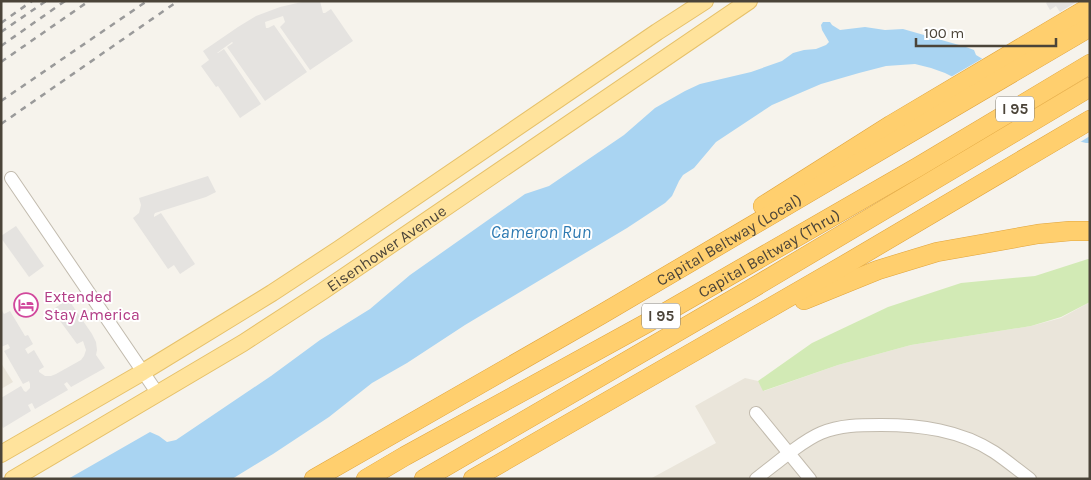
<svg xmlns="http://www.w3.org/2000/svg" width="1091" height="480" viewBox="0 0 1091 480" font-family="Karla,sans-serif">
  <rect width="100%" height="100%" fill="#f6f3ec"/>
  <!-- residential -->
  <g fill="#eae5da">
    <polygon points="1090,302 1090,479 650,479 716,443 695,406 745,378 758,381 764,391 838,365 911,345 1031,326 1061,318"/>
    <polygon points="1,363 13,382 1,389"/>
  </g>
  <!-- green -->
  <polygon fill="#d2eab5" points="1088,259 1090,259 1090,302 1061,317 1031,326 911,345 838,365 763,391 758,381 812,343 888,307 961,283 1035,276"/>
  <!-- parking -->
  <g fill="#e5e3e0">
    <polygon points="306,1 320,1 323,13 325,13 331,9 353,41 310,70 280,27 285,22 283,16 265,22 266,28 268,28 274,25 307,72 265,101 227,47 233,43 232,42 217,53 218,53 224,49 261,104 240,118 218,86 216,87 201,66 209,60 203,51 238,27 256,16 280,7"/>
    <polygon points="1048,1 1078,1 1060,12 1056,6 1050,10 1046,3"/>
    <polygon points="208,176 216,192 206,197 155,213 154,215 154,217 161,213 195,264 180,274 174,265 168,269 133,218 139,213 141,205 139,198"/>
    <polygon points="16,226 44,266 29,277 1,238 1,236"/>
    <polygon points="68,299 92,334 96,342 97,350 96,355 105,368 71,387 67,382 64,384 68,390 35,409 32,403 28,405 31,411 3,428 1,424 1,398 21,386 24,391 26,392 30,388 30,384 29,381 23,384 4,351 10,348 8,344 1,347 1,309 4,314 10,311 25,336 28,335 33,344 25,349 28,354 34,350 44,367 39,370 39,372 45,376 51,376 56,374 81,360 84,356 86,350 83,341 77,344 52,310"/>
  </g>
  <!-- water -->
  <polygon fill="#a9d4f2" points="823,22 830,22 832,25 840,30 865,27 885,30 903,29 966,47 974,50 976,55 1001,70 1022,98 1090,119 1090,143 1086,143 1038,131 973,87 945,73 931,68 915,64 886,66 859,73 821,84 772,105 716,142 694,168 683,175 679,181 672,196 665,203 627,228 465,325 407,363 372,383 329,417 273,454 232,479 68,479 150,432 159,436 167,442 176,440 271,376 320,340 370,309 410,275 525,194 549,186 624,135 655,108 685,91 700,84 751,72 782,61 793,53 804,50 816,49 826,45 829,42 822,30 821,25"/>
  <!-- pier -->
  <polygon fill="#f6f3ec" points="985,57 1003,68 1020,89 1024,96 1073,110 1090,116 1090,136 1077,144 1036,134 1002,116 971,89 949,78"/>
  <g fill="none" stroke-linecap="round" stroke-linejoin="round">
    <!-- minor casing -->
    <g stroke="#c2bbae" stroke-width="14">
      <g id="minor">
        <polyline points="11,178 158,394"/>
        <polyline points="756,413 810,479"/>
        <path d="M 756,479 C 767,470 778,462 789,453 C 799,446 809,438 821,433 C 840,425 860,425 881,425 C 920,425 960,430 994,452 C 1006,460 1018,470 1030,479"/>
      </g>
    </g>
    <!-- major casing -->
    <g stroke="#e6c16a" stroke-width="18">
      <g id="major">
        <polyline points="1,454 143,372 272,293 339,249 657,32 705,1"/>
        <path id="s1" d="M 13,479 L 243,343 L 323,291 L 749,1"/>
      </g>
    </g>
    <!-- highway casing -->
    <g stroke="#e0a43c" stroke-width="20">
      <g id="highway">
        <polyline points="763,206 891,125 1090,7"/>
        <polyline points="804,300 878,270 937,252 1038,234 1070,231 1090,231"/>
        <path id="s2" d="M 314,479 L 602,314 L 1090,27"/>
        <path id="s3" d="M 366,479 L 405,456 L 647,323 L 918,167 L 1090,64"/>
        <polyline points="424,479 751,289 1090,87"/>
        <polyline points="473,479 853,260 1090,120"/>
      </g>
    </g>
    <!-- minor -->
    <use href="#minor" stroke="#fff" stroke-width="12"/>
    <!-- major -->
    <use href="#major" stroke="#ffe39c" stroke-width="16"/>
    <!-- highway -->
    <use href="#highway" stroke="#ffcf6e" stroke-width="19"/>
    <!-- rail -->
    <g stroke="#9a9a9a" stroke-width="2.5" stroke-dasharray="6 6" stroke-linecap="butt">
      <polyline points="1,23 32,1"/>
      <polyline points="1,32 46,1"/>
      <polyline points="1,46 65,1"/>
      <polyline points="1,62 89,1"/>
      <polyline points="1,101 147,1"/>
      <polyline points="1,124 178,1"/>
    </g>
  </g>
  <!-- icons -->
  <defs>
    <g id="hotel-ring" transform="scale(1.25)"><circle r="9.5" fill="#fff" stroke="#d1479c" stroke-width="1.5"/><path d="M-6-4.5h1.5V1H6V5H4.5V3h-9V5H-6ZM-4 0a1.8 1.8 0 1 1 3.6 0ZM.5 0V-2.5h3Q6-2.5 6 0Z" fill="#d1479c"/></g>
  </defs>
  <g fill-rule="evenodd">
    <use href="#hotel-ring" x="26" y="305"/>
  </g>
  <g text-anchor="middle" stroke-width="4" stroke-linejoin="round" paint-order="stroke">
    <!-- shield labels -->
    <g fill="#fff" stroke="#817c74" stroke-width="1">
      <rect x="996" y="96.5" width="38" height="25" rx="4"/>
      <rect x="642" y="303.5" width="38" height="25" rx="4"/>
    </g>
    <g font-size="15" font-weight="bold" fill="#4b4439">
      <text x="1015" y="114">I 95</text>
      <text x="661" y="321">I 95</text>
    </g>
    <!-- street labels -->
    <g font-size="16" fill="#4b4439" stroke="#fff">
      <text dy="6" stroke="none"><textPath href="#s2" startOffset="479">Capital Beltway (Local)</textPath></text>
      <text dy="6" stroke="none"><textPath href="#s1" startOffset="439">Eisenhower Avenue</textPath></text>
      <text dy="6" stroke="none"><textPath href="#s3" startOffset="462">Capital Beltway (Thru)</textPath></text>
    </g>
    <!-- hotel labels -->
    <g font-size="16" fill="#b23c85" stroke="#fff" text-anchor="start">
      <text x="44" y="302">Extended<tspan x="44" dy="18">Stay America</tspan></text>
    </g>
    <!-- water labels -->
    <g font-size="18" font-style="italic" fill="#2e7ab2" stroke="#fff">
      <text x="541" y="238">Cameron Run</text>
    </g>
  </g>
  <!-- border -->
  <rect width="1091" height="480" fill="none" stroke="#4b4439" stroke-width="5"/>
  <!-- scale -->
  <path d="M916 38v8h140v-8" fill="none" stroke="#4b4439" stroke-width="2.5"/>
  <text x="924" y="38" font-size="15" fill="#4b4439" stroke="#ffffff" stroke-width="4" paint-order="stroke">100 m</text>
</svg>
